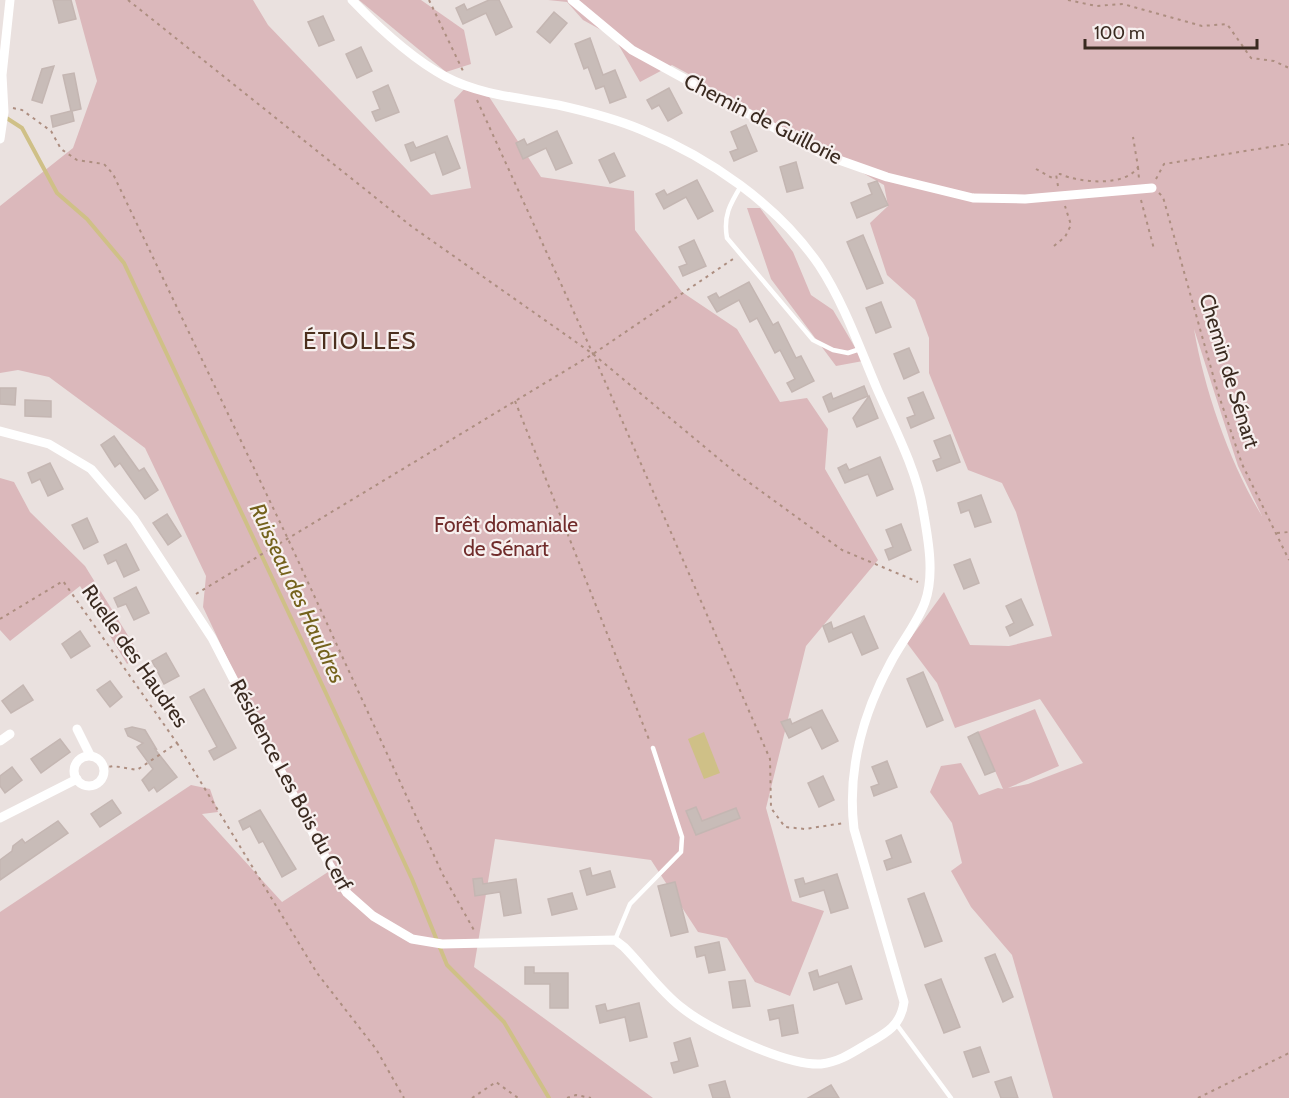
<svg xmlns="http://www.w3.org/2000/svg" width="1289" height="1098" viewBox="0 0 1289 1098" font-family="Cabin,sans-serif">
  <rect width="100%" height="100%" fill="#eae1df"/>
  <!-- green -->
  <g fill="#dbb8bb" fill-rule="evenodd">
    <polygon points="75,0 253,0 268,25 431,195 471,188 454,100 469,84 486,92 541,177 634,191 635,230 682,292 737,329 780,402 807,398 828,429 825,469 878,560 806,646 766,808 792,901 824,911 790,996 755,982 727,938 698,932 651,860 495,839 474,967 653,1098 0,1098 0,912 191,785 210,789 218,812 202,814 282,902 328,872 203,607 206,576 145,448 49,377 18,370 0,373 0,206 73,148 97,81"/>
    <polygon points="359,0 421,0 464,30 471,64 446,72"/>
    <path d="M 548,0 L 1289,0 L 1289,1098 L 1053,1098 L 1012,955 L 971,907 L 951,871 L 962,863 L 952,823 L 930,792 L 941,766 L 961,763 L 979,795 L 998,788 L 1003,789 L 978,732 L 1035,709 L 1059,766 L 1008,788 L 1028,784 L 1083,763 L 1040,699 L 955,728 L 937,683 L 907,643 L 944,592 L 970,645 L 1009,646 L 1052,636 L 1016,512 L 1002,483 L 968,470 L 929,373 L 929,338 L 915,300 L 887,275 L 870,223 L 888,206 L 884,185 L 731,98 L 714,102 L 694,85 L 698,79 L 672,65 L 640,82 L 614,37 L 583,20 L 567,2 ZM 1194,329 L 1238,466 L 1262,516 C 1230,464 1204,389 1194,329 Z"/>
    <polygon points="747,208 760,208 793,252 811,295 833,310 863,361 836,366 771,279"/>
    <polygon points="0,478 14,482 30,512 85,566 140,655 127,664 80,586 10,641 0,630"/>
  </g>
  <!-- water -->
  <polygon fill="#cfc087" points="704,732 720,773 704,779 688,739"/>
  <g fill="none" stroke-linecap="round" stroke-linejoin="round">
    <!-- stream -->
    <polyline stroke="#cfc087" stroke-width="4" points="5,117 22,128 57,193 87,219 124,263 299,635 412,879 447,965 504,1022 549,1098"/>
  </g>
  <!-- building -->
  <g fill="#c8bcb8" stroke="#c4b6b2" stroke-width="1.5">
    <polygon points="53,0 71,0 76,19 59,23"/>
    <polygon points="489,0 499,0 512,27 496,35 486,13 463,24 456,8 464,4 467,10"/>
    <polygon points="554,12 567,23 550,43 537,32"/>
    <polygon points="323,16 334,40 319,46 308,22"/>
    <polygon points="590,38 603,75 615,70 626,97 610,103 604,86 596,89 588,67 584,69 575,44"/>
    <polygon points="361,47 372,71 357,78 346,54"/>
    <polygon points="54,66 42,103 32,100 42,69"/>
    <polygon points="74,73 81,109 72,111 74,121 53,127 51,116 71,111 63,75"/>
    <polygon points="388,85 399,112 376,121 372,112 380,109 373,92"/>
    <polygon points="669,88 682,113 668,121 659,105 652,109 647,100"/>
    <polygon points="746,125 757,151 734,161 730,152 738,149 731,132"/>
    <polygon points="557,131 572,163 556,170 546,148 523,159 516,143 524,139 527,145"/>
    <polygon points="447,136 460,168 443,175 435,152 411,161 405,145 413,142 416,148"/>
    <polygon points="614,153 625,176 610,183 599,160"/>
    <polygon points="796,162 803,188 787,192 780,167"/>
    <polygon points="697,180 713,211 698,219 686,197 664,209 656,194 664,190 667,195"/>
    <polygon points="877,181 888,205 857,218 851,203 872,194 868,184"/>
    <polygon points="863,235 883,283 867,289 847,242"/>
    <polygon points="694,240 706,266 683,276 679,267 687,264 679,247"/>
    <polygon points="749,282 773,325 778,322 796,358 801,356 814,381 792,392 787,383 795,379 780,350 775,353 757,318 750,322 739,300 717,312 708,297 716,293 719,298"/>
    <polygon points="881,302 891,327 876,333 866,308"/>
    <polygon points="909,348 919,372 904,379 894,354"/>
    <polygon points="864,386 868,396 829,412 823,397 831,393 833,399"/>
    <polygon points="0,388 16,388 15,405 0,404"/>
    <polygon points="923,392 934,418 911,428 907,418 915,415 908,398"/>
    <polygon points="869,396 878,418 857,427 853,418"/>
    <polygon points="25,400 51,401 51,417 25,416"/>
    <polygon points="950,435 960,462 937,471 933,461 941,458 934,441"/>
    <polygon points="114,436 139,471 144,468 158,490 145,499 120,463 115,467 101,445"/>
    <polygon points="880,457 893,489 877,496 868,474 845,483 838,468 846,464 849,470"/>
    <polygon points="50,463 63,489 48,496 40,479 32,483 28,473"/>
    <polygon points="981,495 991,522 975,527 969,510 961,513 958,503"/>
    <polygon points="167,514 181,536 168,545 153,523"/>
    <polygon points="87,518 98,542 84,549 72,525"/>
    <polygon points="901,524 911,550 889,560 885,550 893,547 886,530"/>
    <polygon points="126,544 139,570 124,577 116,560 108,564 104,555"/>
    <polygon points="970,559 979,583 964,589 954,565"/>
    <polygon points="136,587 149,613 134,620 126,604 118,607 114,598"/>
    <polygon points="1021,599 1033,625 1010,636 1006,627 1014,623 1006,606"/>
    <polygon points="864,616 878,648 862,655 852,632 829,642 823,626 831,622 833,629"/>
    <polygon points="80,631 90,646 71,658 62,644"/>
    <polygon points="166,653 179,676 164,684 152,661"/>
    <polygon points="923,672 943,720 927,727 907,679"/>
    <polygon points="110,681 122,697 110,707 97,690"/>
    <polygon points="23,685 33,700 11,713 2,701"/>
    <polygon points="204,689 236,748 214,760 209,751 217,747 190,697"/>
    <polygon points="822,710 838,741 822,749 811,727 789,738 781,722 790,719 792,724"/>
    <polygon points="132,727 145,730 157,750 154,748 177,777 157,792 154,787 149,791 142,780 153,769 137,747 143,743 128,736 125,729"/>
    <polygon points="978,732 995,771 985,775 968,737"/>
    <polygon points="60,739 70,752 41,773 31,759"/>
    <polygon points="887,761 897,787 874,796 871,787 879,784 872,767"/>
    <polygon points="12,767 22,780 5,793 0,786 0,776"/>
    <polygon points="823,776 834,800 819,807 808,783"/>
    <polygon points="112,800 121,813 100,827 91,814"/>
    <polygon points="696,807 702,821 736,808 740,818 696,835 686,811"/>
    <polygon points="260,810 296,869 282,877 263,841 259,843 250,826 243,830 239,821"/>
    <polygon points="58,821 68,833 0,880 0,860 12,851 13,846 22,839 25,843"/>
    <polygon points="901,835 911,862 887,870 884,861 892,858 886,841"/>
    <polygon points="590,868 592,876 610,871 615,887 587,895 580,871"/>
    <polygon points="837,874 848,908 831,913 824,890 800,897 795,880 803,878 805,884"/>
    <polygon points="482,878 483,884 516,879 521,913 504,916 500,892 475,896 473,879"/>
    <polygon points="675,882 688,932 671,936 658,886"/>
    <polygon points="572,893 577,909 552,915 548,899"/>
    <polygon points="924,893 942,941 925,947 908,899"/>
    <polygon points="719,942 725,970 709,973 705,955 697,957 695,947"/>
    <polygon points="995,954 1013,997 1003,1002 985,958"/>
    <polygon points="851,966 862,999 846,1004 838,982 814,990 809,973 817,970 819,977"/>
    <polygon points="525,967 534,967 534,973 568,973 568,1008 550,1008 550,984 525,984"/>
    <polygon points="941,979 960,1027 944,1033 925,985"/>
    <polygon points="745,980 750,1006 733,1008 729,982"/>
    <polygon points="639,1003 647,1037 630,1041 625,1017 600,1023 596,1006 605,1004 607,1011"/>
    <polygon points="793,1005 798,1033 782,1036 779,1018 770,1020 768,1010"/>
    <polygon points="690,1038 698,1066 674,1073 671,1063 679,1061 674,1043"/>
    <polygon points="980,1047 989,1072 973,1077 964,1052"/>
    <polygon points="1011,1077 1018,1098 1001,1098 995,1082"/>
    <polygon points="725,1081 730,1098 713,1098 709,1085"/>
    <polygon points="831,1085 839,1098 808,1098"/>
  </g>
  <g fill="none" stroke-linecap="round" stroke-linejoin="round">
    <!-- path -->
    <g stroke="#ad8e80" stroke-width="2" stroke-dasharray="3 4.5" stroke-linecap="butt">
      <polyline points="128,0 411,226 593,354 736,473 842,550 918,582"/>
      <polyline points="429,0 464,73"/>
      <polyline points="1068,0 1096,6 1123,4 1202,26 1227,24 1251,58 1274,61 1289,68"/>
      <polyline points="477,100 593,354 770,759 771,808 785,827 805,829 844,823"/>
      <polyline points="13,108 22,110 51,131 61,149 77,160 104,164 113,174 288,539 443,875 475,932"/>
      <polyline points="1138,167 1139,179"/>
      <polyline points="1036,169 1054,179"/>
      <polyline points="1156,179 1164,164 1289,144"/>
      <path d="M 1058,186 L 1056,174 L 1060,174 C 1079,183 1126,187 1138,167 L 1133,137"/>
      <polyline points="1159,193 1163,197 1218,393 1242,464 1289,560"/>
      <polyline points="1141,200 1154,249"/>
      <polyline points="1054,246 1065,237 1071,225 1065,206"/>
      <polyline points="515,401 650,742"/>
      <polyline points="1277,533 1289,532"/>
      <polyline points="196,594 593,354 733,259"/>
      <polyline points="0,619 63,581 177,743 137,770 113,766 104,768"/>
      <polyline points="177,743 317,973 376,1049 404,1098"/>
      <polyline points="472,1098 496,1082 518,1098"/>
      <polyline points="567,1098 576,1095 591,1098"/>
      <polyline points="1198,1098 1289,1053"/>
    </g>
    <!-- lane -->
    <g stroke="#fff" stroke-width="4.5">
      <path d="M 741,186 C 730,204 723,216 727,238 L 813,340 L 833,350 L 848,353 L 860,349"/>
      <polyline points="615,940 630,904 681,852 682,837 653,748"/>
      <polyline points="897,1025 951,1098"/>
    </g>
    <!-- street -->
    <g stroke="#fff" stroke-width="9">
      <polyline points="572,0 632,50 822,154 887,177 973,198 1025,199 1152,188"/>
      <polyline points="0,139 4,112 2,75 10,0"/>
      <path d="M 0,431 L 49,444 L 91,469 L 134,519 L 212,638 L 330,866 L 347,893 L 373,916 L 412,939 L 442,944 L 615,940 L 624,947 C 643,966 660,991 681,1007 C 708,1029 787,1066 821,1064 C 839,1062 852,1053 867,1044 C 887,1033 901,1025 904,1002 L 854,829 C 847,771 863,713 891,662 C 901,643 918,622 925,602 C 935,575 928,538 923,510 C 917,471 894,427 878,391 C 860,349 844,303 819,265 C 777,204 710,158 642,130 C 616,119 585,111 558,105 C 521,98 480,95 446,77 C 414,60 377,26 352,0"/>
      <polyline points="77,729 90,755"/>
      <polyline points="0,741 10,734"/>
      <circle cx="89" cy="771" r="15"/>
      <polyline points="0,818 77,779"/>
    </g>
  </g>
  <g text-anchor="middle" stroke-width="4.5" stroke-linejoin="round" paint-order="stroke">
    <!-- street labels -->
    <g font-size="21" fill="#3a2a20" stroke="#f7f0ef">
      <text transform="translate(763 119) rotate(27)" y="7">Chemin de Guillorie</text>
      <text transform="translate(1229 371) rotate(73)" y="7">Chemin de Sénart</text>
      <text transform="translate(135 656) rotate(55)" y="7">Ruelle des Haudres</text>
      <text transform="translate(291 785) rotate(62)" y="7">Résidence Les Bois du Cerf</text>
    </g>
    <!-- park labels -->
    <g font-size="21" fill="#702c2b" stroke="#f7f0ef">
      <text x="506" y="532">Forêt domaniale<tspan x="506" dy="24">de Sénart</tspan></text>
    </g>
    <!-- water labels -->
    <g font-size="22" font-style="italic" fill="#74621c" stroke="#f7f0ef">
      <text transform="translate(298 593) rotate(65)" y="8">Ruisseau des Hauldres</text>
    </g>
    <!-- quarter labels -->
    <g font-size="24" letter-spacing="1.5" fill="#4b2f1d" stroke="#f7f0ef">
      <text x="360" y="349">ÉTIOLLES</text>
    </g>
  </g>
  <!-- scale -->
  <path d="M1085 39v9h172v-9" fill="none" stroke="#3a2a20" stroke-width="3"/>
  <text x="1094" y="39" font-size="18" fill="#3a2a20" stroke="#f7f0ef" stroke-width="4.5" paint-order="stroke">100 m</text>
</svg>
